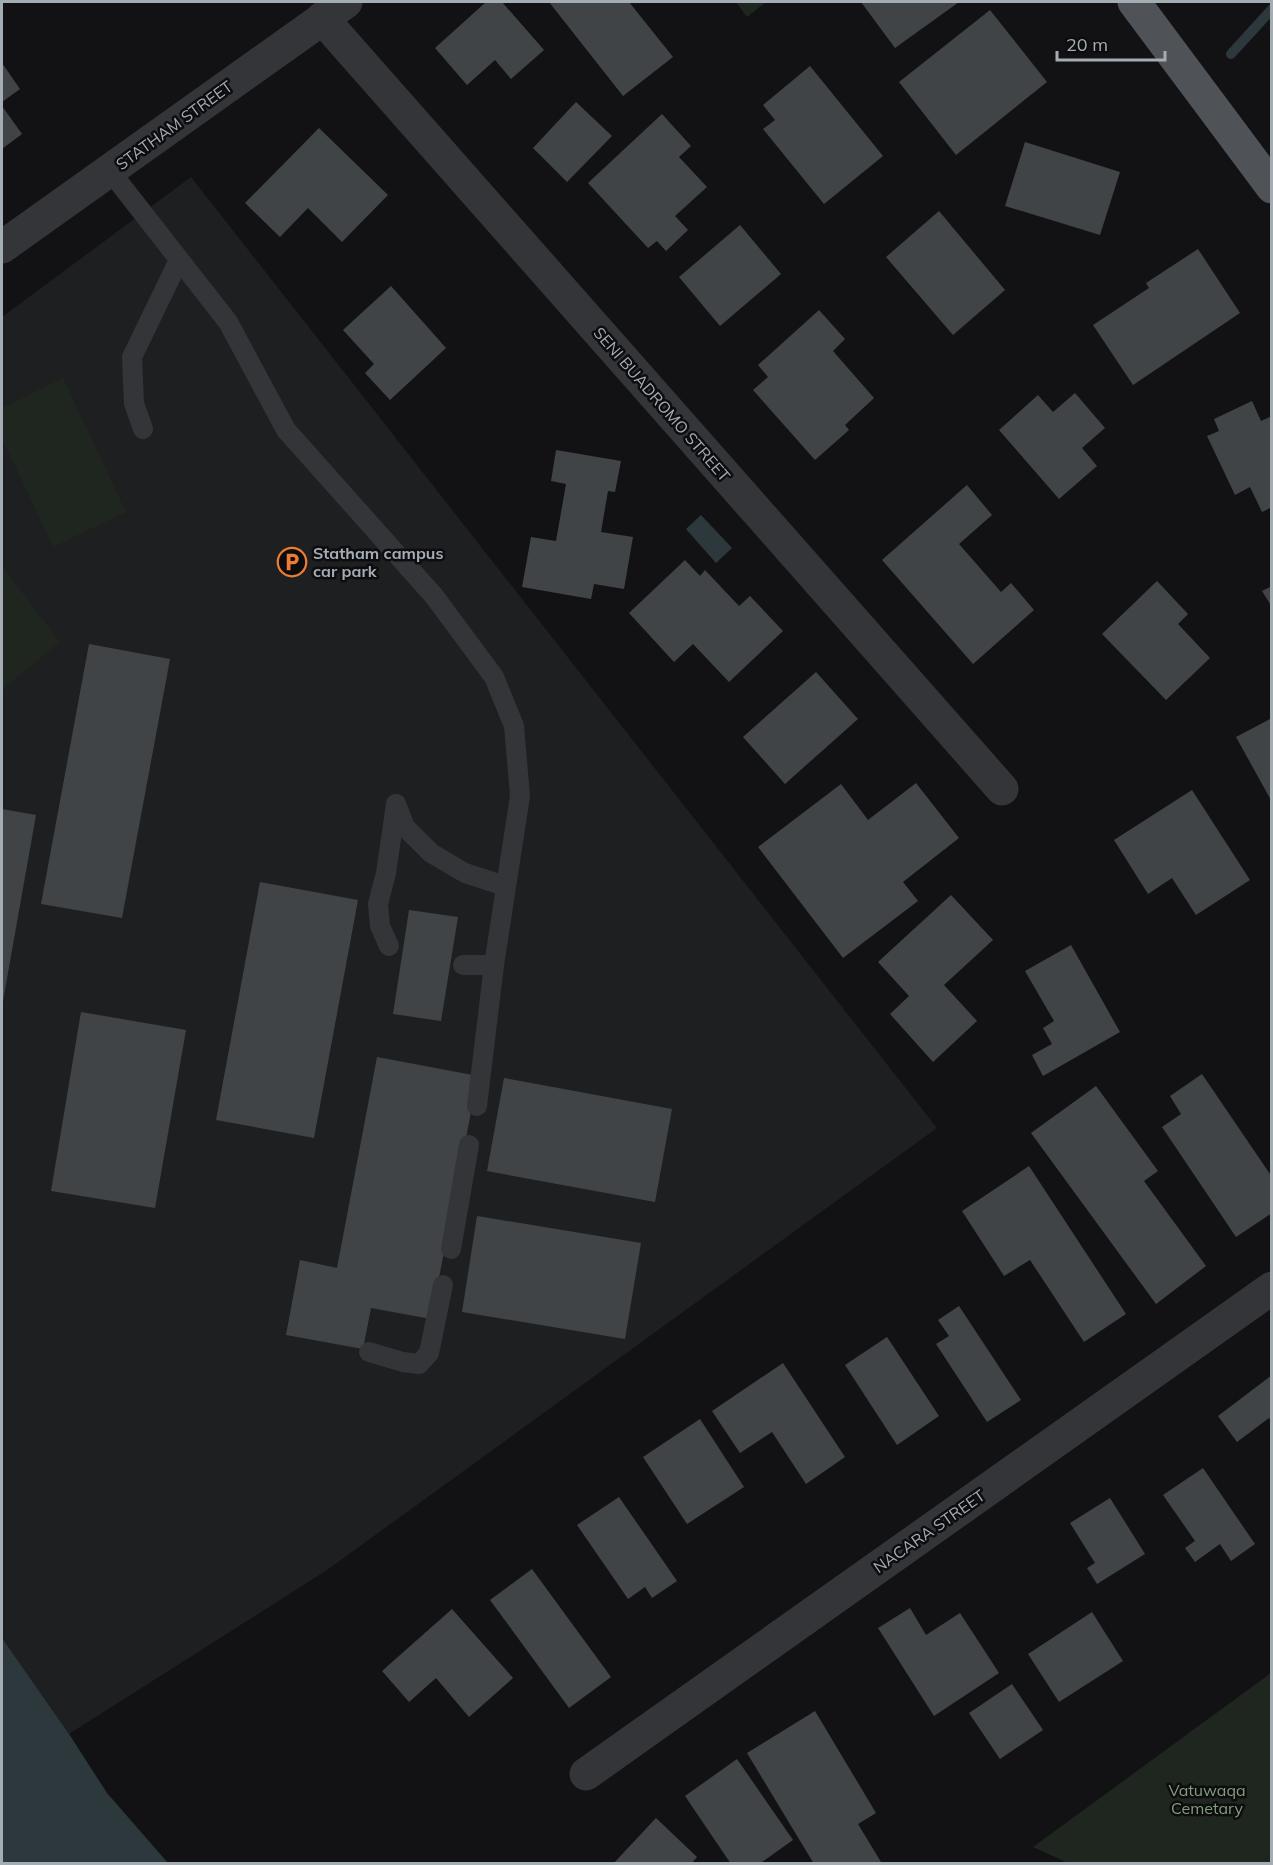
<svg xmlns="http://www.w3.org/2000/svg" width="1273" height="1865" viewBox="0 0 1273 1865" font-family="Mulish,sans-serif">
  <rect width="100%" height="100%" fill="#121214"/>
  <!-- built -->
  <polygon fill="#1e1f21" points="191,177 937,1128 327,1570 69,1734 2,1638 2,317"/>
  <!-- green -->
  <g fill="#1f261f">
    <polygon points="736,2 766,2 747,17"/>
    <polygon points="63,378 126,512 53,547 2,438 2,408"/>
    <polygon points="2,566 60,642 2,690"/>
    <polygon points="1271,1673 1271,1863 1068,1863 1033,1847"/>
  </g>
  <!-- water -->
  <g fill="#2c383c">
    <polygon points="701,515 732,548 716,563 686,529"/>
    <polygon points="2,1638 69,1734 107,1793 168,1863 2,1863"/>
  </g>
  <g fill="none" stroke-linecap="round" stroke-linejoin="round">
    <!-- stream -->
    <polyline stroke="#2c383c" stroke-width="10" points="1231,54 1272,9"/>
  </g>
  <!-- building -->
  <g fill="#414447">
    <polygon points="486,2 502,2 544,50 511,79 495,60 467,85 435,48"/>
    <polygon points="549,2 629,2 673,57 623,96"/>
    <polygon points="861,2 959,2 895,48"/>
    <polygon points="990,10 1047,82 956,155 899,82"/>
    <polygon points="2,63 20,89 2,102"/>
    <polygon points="810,66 883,156 824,204 763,129 775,120 763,105"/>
    <polygon points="576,102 612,136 567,182 533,148"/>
    <polygon points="2,106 22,134 2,149"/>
    <polygon points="662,114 691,146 679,157 707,187 675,216 688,230 666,251 657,241 648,248 588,183"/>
    <polygon points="319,128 388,195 342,242 308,208 280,237 245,203"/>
    <polygon points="1025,142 1120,172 1100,235 1005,206"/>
    <polygon points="939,211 1005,290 953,335 886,257"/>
    <polygon points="740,225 781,274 720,326 679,277"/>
    <polygon points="1198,249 1240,313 1133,385 1093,325 1149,288 1146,283"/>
    <polygon points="391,286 446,348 390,400 365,373 374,364 343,330"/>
    <polygon points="819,310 845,339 833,351 874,398 845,425 849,430 815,460 753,390 768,377 758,365"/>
    <polygon points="1075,393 1105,428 1082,448 1097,466 1059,499 999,430 1038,395 1053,412"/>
    <polygon points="1252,401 1261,421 1272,416 1272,507 1262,512 1250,487 1235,495 1207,436 1219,431 1214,419"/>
    <polygon points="556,450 621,461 615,492 608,491 601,532 633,537 624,589 594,584 591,599 522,587 531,537 556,541 566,484 551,481"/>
    <polygon points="967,485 992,515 959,544 1001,592 1011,583 1034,610 973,664 882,560"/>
    <polygon points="685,560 700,576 705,570 739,606 750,596 783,631 729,682 693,644 674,662 629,613"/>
    <polygon points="1157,581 1188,614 1178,624 1210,658 1166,700 1102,634"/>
    <polygon points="1272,586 1272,607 1262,591"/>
    <polygon points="89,644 170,659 122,918 41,904"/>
    <polygon points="816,672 858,719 785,784 743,737"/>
    <polygon points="1272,718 1272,802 1236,737"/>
    <polygon points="916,783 959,838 903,882 918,901 843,958 758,847 841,784 868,820"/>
    <polygon points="1192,790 1250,880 1196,915 1172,878 1148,894 1114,840"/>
    <polygon points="2,809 36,815 3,1001 2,1001"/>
    <polygon points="260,882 358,900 314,1138 216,1120"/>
    <polygon points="951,895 993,940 944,985 977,1021 933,1062 890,1014 909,996 878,962"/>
    <polygon points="409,910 458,917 441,1021 393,1014"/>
    <polygon points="1071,945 1120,1032 1043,1076 1032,1055 1052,1044 1043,1028 1054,1021 1025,971"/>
    <polygon points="81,1012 186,1030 155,1208 51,1191"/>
    <polygon points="377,1057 478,1076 431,1319 371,1308 363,1349 286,1335 300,1260 337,1268"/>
    <polygon points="1202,1074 1272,1177 1272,1213 1236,1237 1162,1127 1181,1114 1170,1096"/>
    <polygon points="504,1078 672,1109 655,1202 487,1171"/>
    <polygon points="1096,1086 1158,1171 1144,1181 1206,1266 1156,1304 1031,1133"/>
    <polygon points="1029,1166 1126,1314 1084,1342 1030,1260 1004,1276 962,1211"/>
    <polygon points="477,1216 641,1243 625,1339 462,1312"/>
    <polygon points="959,1306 1021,1400 987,1422 936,1344 949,1336 938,1320"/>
    <polygon points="887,1337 939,1416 897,1445 845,1365"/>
    <polygon points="783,1363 845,1457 806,1484 772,1432 740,1453 712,1411"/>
    <polygon points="1272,1375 1272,1421 1269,1418 1237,1442 1218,1416"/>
    <polygon points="700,1419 744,1487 687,1524 643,1457"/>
    <polygon points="1203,1468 1255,1544 1231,1561 1220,1544 1195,1562 1185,1548 1195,1541 1163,1495"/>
    <polygon points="619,1497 677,1581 652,1598 645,1587 628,1599 577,1525"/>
    <polygon points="1110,1498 1145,1554 1097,1584 1087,1568 1095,1563 1070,1523"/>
    <polygon points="532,1569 611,1677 569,1708 490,1600"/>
    <polygon points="910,1608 926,1635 960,1613 999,1673 934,1716 878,1628"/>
    <polygon points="452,1609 513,1678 469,1717 436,1678 409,1702 382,1671"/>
    <polygon points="1092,1612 1123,1661 1059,1702 1028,1654"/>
    <polygon points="1012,1684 1043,1730 1000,1759 969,1713"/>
    <polygon points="815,1711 876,1813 858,1824 881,1862 879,1864 814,1864 747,1753"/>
    <polygon points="737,1759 793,1840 759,1864 731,1864 685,1796"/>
    <polygon points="656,1818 697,1857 691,1864 613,1864"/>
  </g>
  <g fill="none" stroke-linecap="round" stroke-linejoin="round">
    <!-- service -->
    <g stroke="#333538" stroke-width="20">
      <polyline points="110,171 228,322 286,430 434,596 494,677 514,726 520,796 494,965 477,1106"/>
      <polyline points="143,429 134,403 132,357 179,260"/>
      <polyline points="396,804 405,827 431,853 465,873 505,886"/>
      <polyline points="389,946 380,926 378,904 386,873 396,804"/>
      <polyline points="463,965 494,965"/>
      <polyline points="451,1249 469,1145"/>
      <polyline points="369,1352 403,1362 419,1364 429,1353 443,1285"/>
    </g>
    <!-- minor -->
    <g stroke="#333538" stroke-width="33">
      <polyline points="322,18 1002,789"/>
      <polyline points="2,247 346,2"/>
      <polyline points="586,1774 1272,1288"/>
    </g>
    <!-- primary -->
    <polyline stroke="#4f5357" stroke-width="33" points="1134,2 1272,187"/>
  </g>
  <!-- icons -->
  <defs>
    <g id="parking-ring" transform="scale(1.5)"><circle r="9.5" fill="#0d0d0f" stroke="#eb7e32" stroke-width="1.5"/><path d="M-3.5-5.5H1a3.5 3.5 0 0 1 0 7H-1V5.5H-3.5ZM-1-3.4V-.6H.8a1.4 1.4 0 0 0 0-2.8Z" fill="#eb7e32"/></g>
  </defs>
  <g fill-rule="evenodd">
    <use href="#parking-ring" x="292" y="562"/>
  </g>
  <g text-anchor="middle" stroke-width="5" stroke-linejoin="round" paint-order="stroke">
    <!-- street labels -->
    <g font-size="16" fill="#a4adb4" stroke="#0d0d0f">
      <text transform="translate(174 125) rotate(-36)" y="6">STATHAM STREET</text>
      <text transform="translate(662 404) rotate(49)" y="6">SENI BUADROMO STREET</text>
      <text transform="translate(929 1531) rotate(-35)" y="6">NACARA STREET</text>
    </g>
    <!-- poi labels -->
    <g font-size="16" font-weight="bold" fill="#a4adb4" stroke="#0d0d0f" text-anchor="start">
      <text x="313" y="559">Statham campus<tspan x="313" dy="18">car park</tspan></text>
    </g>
    <!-- park labels -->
    <g font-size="16" fill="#829e7b" stroke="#0d0d0f">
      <text x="1207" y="1796">Vatuwaqa<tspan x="1207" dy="18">Cemetary</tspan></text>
    </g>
  </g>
  <!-- border -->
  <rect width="1273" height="1865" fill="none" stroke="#a4adb4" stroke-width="6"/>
  <!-- scale -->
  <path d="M1057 51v9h108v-9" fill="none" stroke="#a4adb4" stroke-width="3"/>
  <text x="1066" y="51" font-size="18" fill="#a4adb4" stroke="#0d0d0f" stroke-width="4.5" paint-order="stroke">20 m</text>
</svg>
